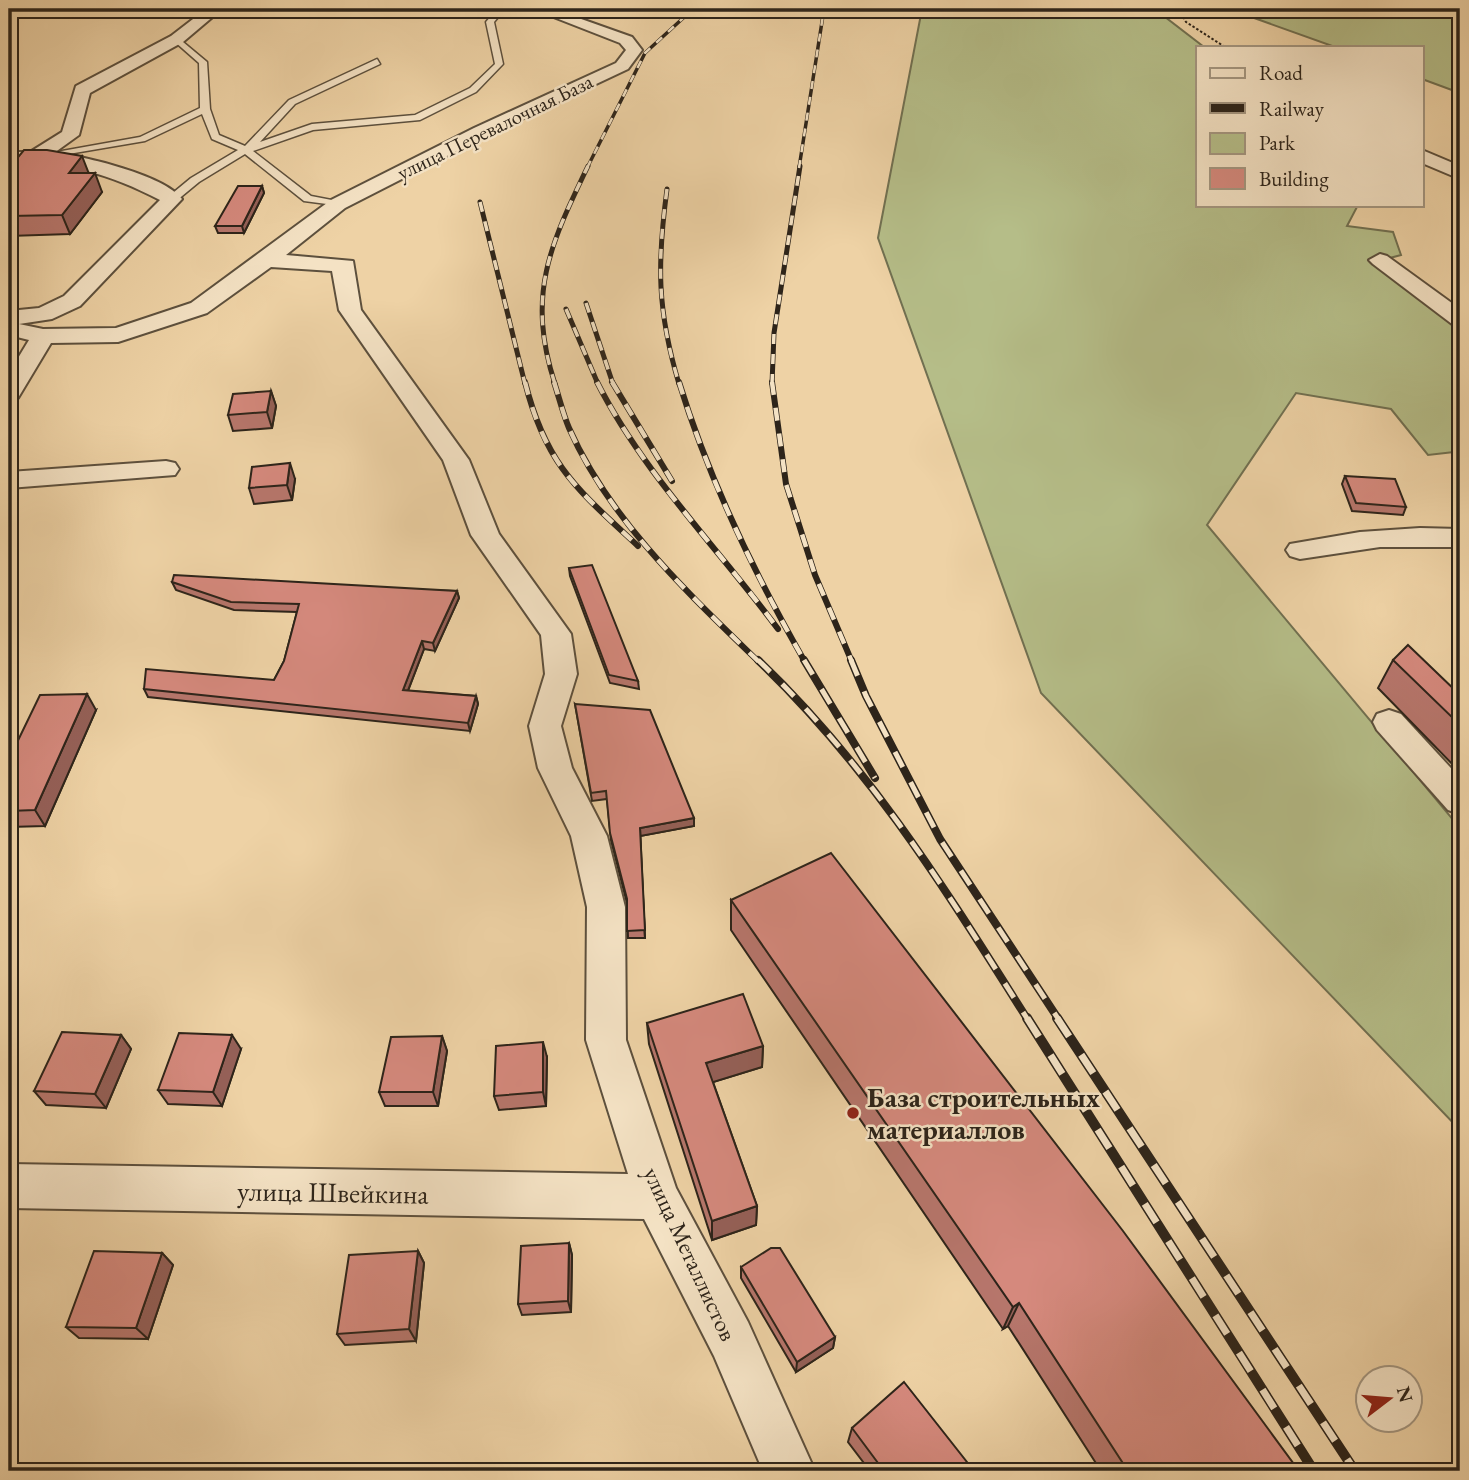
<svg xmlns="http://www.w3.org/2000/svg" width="1469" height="1480" viewBox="0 0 1469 1480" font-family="'EB Garamond',serif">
  <rect width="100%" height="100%" fill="#eed2a5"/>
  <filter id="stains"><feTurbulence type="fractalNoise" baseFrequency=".00286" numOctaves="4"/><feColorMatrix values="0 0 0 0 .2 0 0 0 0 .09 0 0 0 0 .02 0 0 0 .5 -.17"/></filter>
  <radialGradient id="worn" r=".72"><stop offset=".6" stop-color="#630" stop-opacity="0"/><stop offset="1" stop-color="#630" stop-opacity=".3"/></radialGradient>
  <!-- green -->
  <g fill="#b5bd88" stroke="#717051" stroke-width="2">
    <polygon points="922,9 1122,9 1165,17 1204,47 1198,47 1198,205 1358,205 1347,226 1393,232 1401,255 1371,263 1460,322 1460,448 1454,452 1428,455 1391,409 1296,393 1207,525 1460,828 1460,1130 1041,693 878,238"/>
    <polygon points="1229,9 1460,9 1460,34 1454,34 1460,48 1460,93 1422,79 1422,47 1335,47"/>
  </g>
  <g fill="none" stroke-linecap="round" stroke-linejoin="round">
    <!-- service casing -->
    <g stroke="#5d503d" stroke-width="3">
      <polygon id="service" points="497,9 505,9 494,22 503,64 476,92 420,120 313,130 253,151 311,196 342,202 342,206 304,201 245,154 199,182 176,201 168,201 168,197 191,178 238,150 212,139 202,114 145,141 39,159 34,156 140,137 200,108 199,63 174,41 177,37 207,62 210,109 219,135 245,146 289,100 377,59 380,64 295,104 260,142 312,124 415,115 470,88 495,64 486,22"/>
    </g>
    <!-- minor casing -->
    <g stroke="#5d503d" stroke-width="4">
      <g id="minor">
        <path d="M 206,9 L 222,9 L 183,42 L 90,93 L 79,135 L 54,153 C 84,156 164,175 182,199 L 80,306 L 52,319 L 19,324 L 43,329 L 116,328 L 191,303 L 331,200 L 474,128 L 616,63 L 626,50 L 620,43 L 533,9 L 553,9 L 632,37 L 642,50 L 628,69 L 486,136 L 345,208 L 286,255 L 353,261 L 361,310 L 469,460 L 499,534 L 571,634 L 577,674 L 561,726 L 572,768 L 607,836 L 625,907 L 626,1040 L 676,1188 L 748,1322 L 815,1471 L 763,1471 L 714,1356 L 644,1219 L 9,1208 L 9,1164 L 628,1174 L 586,1040 L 587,907 L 571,836 L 538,768 L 529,726 L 545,674 L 541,635 L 471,535 L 443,460 L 339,310 L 332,271 L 271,267 L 207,313 L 118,342 L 51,343 L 18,398 L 9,400 L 9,373 L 29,340 L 9,335 L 9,311 L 39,308 L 64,296 L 160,200 C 106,172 69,163 9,164 L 9,152 L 30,152 L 62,132 L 76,86 L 171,36 Z"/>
        <polygon points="1422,150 1460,166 1460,179 1422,163"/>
        <polygon points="1380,254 1387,256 1460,309 1460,326 1452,324 1373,264 1369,260"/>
        <polygon points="166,461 175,463 179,469 175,475 9,488 9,472"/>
        <polygon points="1420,528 1460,529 1460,547 1380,547 1300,559 1290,556 1286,550 1290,544 1360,532"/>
        <polygon points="1389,710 1401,714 1460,778 1460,814 1448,810 1377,730 1373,722 1377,714"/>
      </g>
    </g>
    <!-- path -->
    <polyline stroke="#2d241a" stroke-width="2" stroke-dasharray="2.5 2" stroke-linecap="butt" points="1179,9 1186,22 1225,47"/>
    <!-- service -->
    <use href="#service" fill="#f4e2c4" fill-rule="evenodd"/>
    <!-- minor -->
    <use href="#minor" fill="#f4e2c4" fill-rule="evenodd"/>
    <!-- rail-far4 casing -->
    <g stroke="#2d241a" stroke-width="3.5">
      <g id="rail-far4">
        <polyline points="587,168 645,53 693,9"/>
        <polyline points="799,168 824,9"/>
      </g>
    </g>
    <!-- rail-far3 casing -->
    <g stroke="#2d241a" stroke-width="5">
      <g id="rail-far3">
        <path d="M 667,189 C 657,264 657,310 679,384"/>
        <polyline points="480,202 525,384"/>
        <polyline points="586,303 613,384"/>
        <polyline points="566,309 598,384"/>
        <path d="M 555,384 C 526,295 550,245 588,166"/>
        <polyline points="772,384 774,333 800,166"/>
      </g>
    </g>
    <!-- rail-far2 casing -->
    <g stroke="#2d241a" stroke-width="6">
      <g id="rail-far2">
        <path d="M 525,382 C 546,466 578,490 638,546"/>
        <path d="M 554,382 C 559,397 563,414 569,428 C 610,521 688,593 759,662"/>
        <path d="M 597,382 C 643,473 718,548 778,629"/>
        <polyline points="612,382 672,481"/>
        <path d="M 679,382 C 709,480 754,573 805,662"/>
        <polyline points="772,382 786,484 815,575 852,662"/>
      </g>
    </g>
    <!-- rail-far1 casing -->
    <g stroke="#2d241a" stroke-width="8">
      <g id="rail-far1">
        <path d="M 758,660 C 871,768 945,889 1028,1020"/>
        <polyline points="804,660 875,778"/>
        <polyline points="851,660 866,696 940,839 1059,1020"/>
      </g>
    </g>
    <!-- rail casing -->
    <g stroke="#2d241a" stroke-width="10">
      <g id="rail">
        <polyline points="1027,1018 1314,1471"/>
        <polyline points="1057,1018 1355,1471"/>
      </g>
    </g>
    <!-- rail-far4 -->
    <use href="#rail-far4" stroke="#f4e2c4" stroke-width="2.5" stroke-dasharray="8" stroke-linecap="butt"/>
    <!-- rail-far3 -->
    <use href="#rail-far3" stroke="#f4e2c4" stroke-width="3.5" stroke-dasharray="10" stroke-linecap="butt"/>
    <!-- rail-far2 -->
    <use href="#rail-far2" stroke="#f4e2c4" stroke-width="4.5" stroke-dasharray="13" stroke-linecap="butt"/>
    <!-- rail-far1 -->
    <use href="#rail-far1" stroke="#f4e2c4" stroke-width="5" stroke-dasharray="17" stroke-linecap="butt"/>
    <!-- rail -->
    <use href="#rail" stroke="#f4e2c4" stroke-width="7" stroke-dasharray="22" stroke-linecap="butt"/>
  </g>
  <!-- wall -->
  <g fill="#b7766c" stroke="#2d241a" stroke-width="2">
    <polygon points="9,168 88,173 102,192 70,234 9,236"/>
    <polygon points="262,186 264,193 244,233 218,233 215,226"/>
    <polygon points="271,391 276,406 272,428 233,431 228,415"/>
    <polygon points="1345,476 1406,507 1403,515 1352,511 1342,484"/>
    <polygon points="295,479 292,500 254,504 249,488"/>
    <polygon points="569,568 638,681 639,689 610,683 570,576"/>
    <polygon points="172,582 457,591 459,598 435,651 424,649 408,691 476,696 478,704 470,731 148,697 144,689 274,680 284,661 297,612 234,610 176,590"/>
    <polygon points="1393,660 1460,695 1460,772 1378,688"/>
    <polygon points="575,704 694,818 694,826 640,836 645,938 628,938 627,903 611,840 607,799 592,801"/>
    <polygon points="96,710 45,826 9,827 9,759"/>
    <polygon points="731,900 1299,1471 1101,1471 1008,1326 1003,1329 731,930"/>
    <polygon points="647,1023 763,1046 762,1067 713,1082 757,1206 756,1225 712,1240 649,1044"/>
    <polygon points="121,1035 131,1049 106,1108 46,1105 34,1091"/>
    <polygon points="442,1036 447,1051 438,1106 385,1106 379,1092"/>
    <polygon points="241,1049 222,1106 168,1104 158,1090"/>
    <polygon points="547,1057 546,1106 499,1110 494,1096"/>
    <polygon points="569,1243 572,1255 571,1312 522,1315 518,1304"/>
    <polygon points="418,1251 424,1263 416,1341 345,1345 337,1334"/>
    <polygon points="162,1253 173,1265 148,1339 79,1338 66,1327"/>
    <polygon points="741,1267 835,1337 833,1348 796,1372 741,1278"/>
    <polygon points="852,1428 974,1471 870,1471 848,1442"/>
  </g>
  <!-- shaded-wall -->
  <g fill="#956058" stroke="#2d241a" stroke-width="2">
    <polygon points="82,156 89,174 69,173"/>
    <polygon points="95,173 102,192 70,234 62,215"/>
    <polygon points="262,186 264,193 244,233 242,226"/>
    <polygon points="271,391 276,406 272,428 267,412"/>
    <polygon points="290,463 295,479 292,500 287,485"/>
    <polygon points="457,591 459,598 435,651 433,643"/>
    <polygon points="422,641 424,649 405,698 403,690"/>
    <polygon points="87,694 96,710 45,826 35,810"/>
    <polygon points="476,696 478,704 470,731 468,723"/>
    <polygon points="694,818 694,826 640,836 645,938 640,828"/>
    <polygon points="121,1035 131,1049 106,1108 95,1094"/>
    <polygon points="232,1035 241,1049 222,1106 213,1092"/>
    <polygon points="442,1036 447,1051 438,1106 433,1092"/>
    <polygon points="543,1042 547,1057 546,1106 543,1092"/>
    <polygon points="763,1046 762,1067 707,1084 706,1063"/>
    <polygon points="757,1206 756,1225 712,1240 712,1221"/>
    <polygon points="569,1243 572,1255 571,1312 568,1301"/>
    <polygon points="418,1251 424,1263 416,1341 409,1329"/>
    <polygon points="162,1253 173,1265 148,1339 136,1328"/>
    <polygon points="1019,1303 1008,1326 1003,1329 1013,1307"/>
    <polygon points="835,1337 833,1348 796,1372 797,1362"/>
  </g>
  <!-- building -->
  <g fill="#d5897d" stroke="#2d241a" stroke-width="2">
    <polygon points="24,150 47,150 82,156 69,173 95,173 62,215 9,216 9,168"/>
    <polygon points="238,186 262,186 242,226 215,226"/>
    <polygon points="271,391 267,412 228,415 233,394"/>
    <polygon points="290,463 287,485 249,488 252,467"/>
    <polygon points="1345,476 1395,479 1406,507 1356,503"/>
    <polygon points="592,565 638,681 609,675 569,568"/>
    <polygon points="174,575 457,591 433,643 422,641 403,690 476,696 468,723 144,689 146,669 274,680 284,661 299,604 231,602 172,582"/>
    <polygon points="1408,645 1460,695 1460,725 1393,660"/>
    <polygon points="87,694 35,810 9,811 9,759 40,695"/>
    <polygon points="575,704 650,710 694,818 640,828 645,930 627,931 627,899 610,833 606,791 591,793"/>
    <polygon points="831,853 1123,1231 1299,1471 1128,1471 1019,1303 1013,1307 731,900"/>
    <polygon points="743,994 763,1046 706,1063 757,1206 712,1221 647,1023"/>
    <polygon points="62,1032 121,1035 95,1094 34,1091"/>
    <polygon points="179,1033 232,1035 213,1092 158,1090"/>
    <polygon points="442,1036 433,1092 379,1092 391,1037"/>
    <polygon points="543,1042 543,1092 494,1096 496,1046"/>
    <polygon points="569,1243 568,1301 518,1304 521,1246"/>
    <polygon points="771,1248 780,1248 835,1337 797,1362 741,1267"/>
    <polygon points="94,1251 162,1253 136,1328 66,1327"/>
    <polygon points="418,1251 409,1329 337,1334 349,1255"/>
    <polygon points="904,1382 974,1471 884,1471 852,1428"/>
  </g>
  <!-- markers -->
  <circle fill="#8f2418" stroke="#f4e2c4" stroke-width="2.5" cx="853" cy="1113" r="7"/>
  <g text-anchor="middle" stroke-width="5" stroke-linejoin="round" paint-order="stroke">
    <!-- far-street labels -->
    <g font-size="21" fill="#2d241a" stroke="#f4e2c4">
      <text transform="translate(495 127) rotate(-26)" y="7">улица Перевалочная База</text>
    </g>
    <!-- street labels -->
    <g font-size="24" fill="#2d241a" stroke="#f4e2c4">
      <text transform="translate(690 1254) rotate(65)" y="8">улица Металлистов</text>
    </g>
    <!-- near-poi labels -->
    <g font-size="28" font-weight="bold" fill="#2d241a" stroke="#f4e2c4" text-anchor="start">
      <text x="867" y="1107">База cтроительных<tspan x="867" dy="32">материаллов</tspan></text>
    </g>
    <!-- near-street labels -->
    <g font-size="28" fill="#2d241a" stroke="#f4e2c4">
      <text transform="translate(333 1192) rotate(1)" y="10">улица Швейкина</text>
    </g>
  </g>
  <!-- margin -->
  <rect width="1469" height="1480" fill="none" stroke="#eed2a5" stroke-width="35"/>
  <rect x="10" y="10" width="1448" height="1459" fill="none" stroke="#2d241a" stroke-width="3.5"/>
  <rect x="18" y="18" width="1434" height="1445" fill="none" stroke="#2d241a" stroke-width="2"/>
  <!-- legend -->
  <rect x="1196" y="46" width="228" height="161" fill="#f4e2c4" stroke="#a49680" stroke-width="2"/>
  <rect x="1210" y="68" width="35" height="10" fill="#f4e2c4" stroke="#a49680" stroke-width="2"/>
  <text x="1259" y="80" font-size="21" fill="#2d241a">Road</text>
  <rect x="1210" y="103" width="35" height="10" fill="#2d241a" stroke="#a49680" stroke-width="2"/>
  <text x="1259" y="116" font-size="21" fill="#2d241a">Railway</text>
  <rect x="1210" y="133" width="35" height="21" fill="#b5bd88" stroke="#a49680" stroke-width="2"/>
  <text x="1259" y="150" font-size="21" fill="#2d241a">Park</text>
  <rect x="1210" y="168" width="35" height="21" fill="#d5897d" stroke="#a49680" stroke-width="2"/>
  <text x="1259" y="186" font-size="21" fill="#2d241a">Building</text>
  <!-- north arrow -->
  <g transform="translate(1389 1399) rotate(74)"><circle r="33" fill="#f4e2c4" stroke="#a49680" stroke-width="2"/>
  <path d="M0-5L12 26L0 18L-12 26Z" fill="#8f2418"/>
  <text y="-10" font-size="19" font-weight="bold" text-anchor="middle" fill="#2d241a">N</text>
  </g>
  <rect width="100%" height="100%" filter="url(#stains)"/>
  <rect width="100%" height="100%" fill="url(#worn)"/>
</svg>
